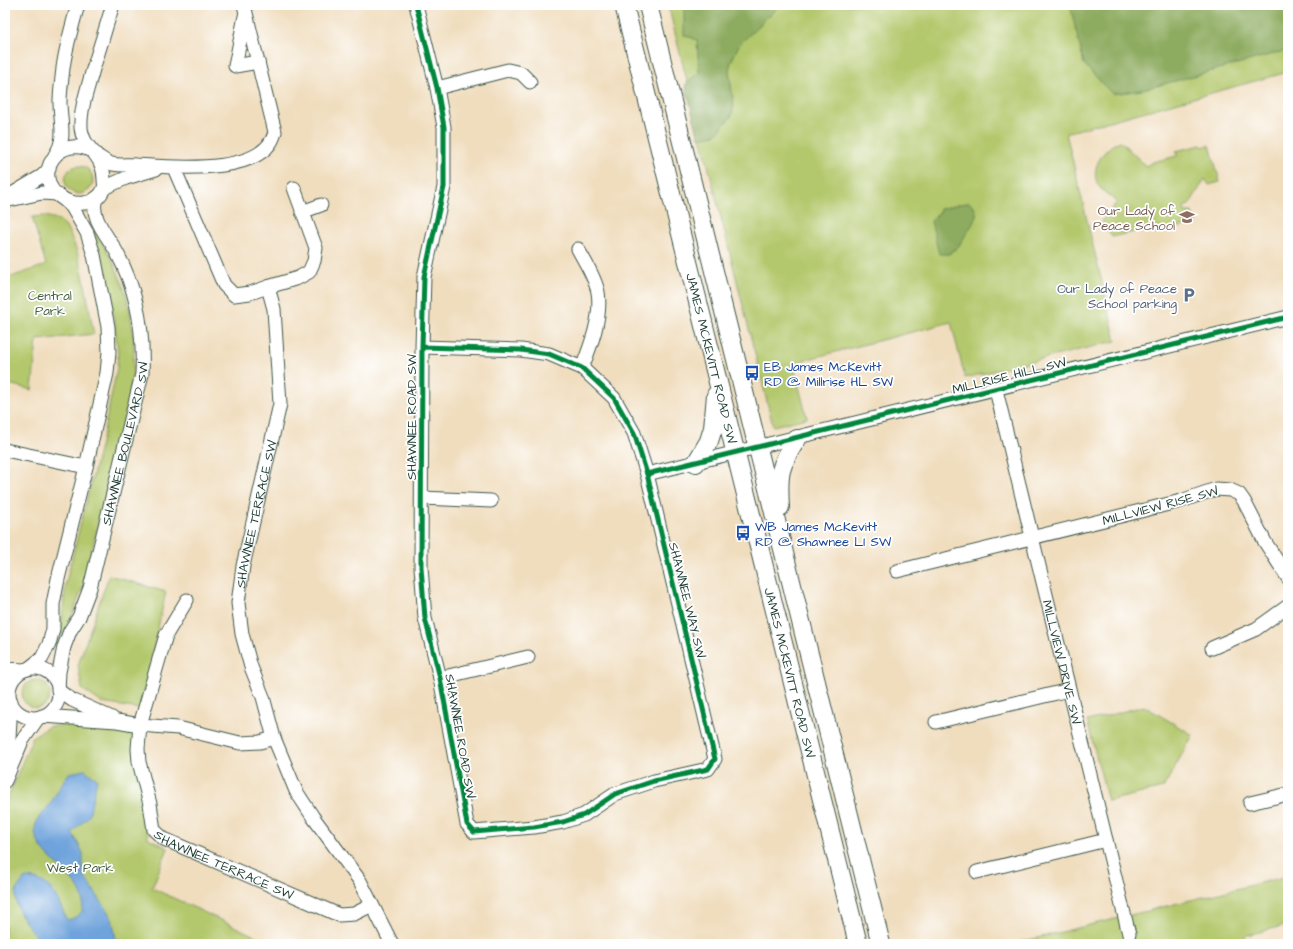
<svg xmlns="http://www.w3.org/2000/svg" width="1293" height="949" viewBox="0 0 1293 949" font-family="'Architects Daughter',sans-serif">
  <rect width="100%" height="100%" fill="#fff"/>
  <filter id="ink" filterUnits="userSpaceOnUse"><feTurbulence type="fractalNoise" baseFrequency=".025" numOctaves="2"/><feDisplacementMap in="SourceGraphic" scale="8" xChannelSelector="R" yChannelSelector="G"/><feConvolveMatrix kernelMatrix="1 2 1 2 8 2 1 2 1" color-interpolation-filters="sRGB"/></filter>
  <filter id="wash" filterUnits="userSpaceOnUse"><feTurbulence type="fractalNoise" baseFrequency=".012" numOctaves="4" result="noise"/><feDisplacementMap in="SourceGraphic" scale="16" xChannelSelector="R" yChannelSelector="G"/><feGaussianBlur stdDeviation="0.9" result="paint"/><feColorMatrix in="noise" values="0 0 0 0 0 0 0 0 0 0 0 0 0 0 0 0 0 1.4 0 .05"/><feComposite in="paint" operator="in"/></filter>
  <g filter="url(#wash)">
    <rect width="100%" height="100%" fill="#f0ddbe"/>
    <!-- green -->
    <g fill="#b3c86c" stroke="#698250">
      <polygon points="668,5 1288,5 1288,72 1066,133 1116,341 965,378 951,322 793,363 807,418 773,426"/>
      <path d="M 1120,141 L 1146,166 L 1153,162 L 1177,156 L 1176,151 L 1201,145 L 1202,147 L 1210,145 L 1220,182 L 1209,185 L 1205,179 L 1189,205 L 1184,207 L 1185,212 L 1192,212 L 1196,223 L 1153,234 L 1150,228 L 1112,237 L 1102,221 L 1117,202 C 1111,197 1102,191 1098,185 C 1089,167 1105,147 1120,141 Z"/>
      <circle cx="79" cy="180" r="14"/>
      <path d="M 44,216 C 48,217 55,218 59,220 C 81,235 88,308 94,334 L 37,340 L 32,390 L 5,383 L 5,279 L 46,265 L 32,217 Z"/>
      <path d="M 91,229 L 93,229 C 131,283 141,334 129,399 L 83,586 L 73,613 L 63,634 L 60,634 L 66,582 L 104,431 L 117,368 L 118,352 L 114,319 L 102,258 Z"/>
      <polygon points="109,575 166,592 140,709 102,703 82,689 78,665"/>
      <circle cx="36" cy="694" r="14"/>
      <polygon points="1144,706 1193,735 1163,788 1108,801 1087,721"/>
      <polygon points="137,724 148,838 168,848 152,888 272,944 5,944 5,805 33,736 50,726"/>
      <polygon points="1288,876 1288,925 1247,935 1239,944 1013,944"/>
    </g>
    <!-- forest -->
    <g fill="#8eac60" stroke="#56744a">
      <polygon points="684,5 780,5 739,45 731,62 729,70 734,106 731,117 715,135 699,138 685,85 699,72 697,40 684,35"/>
      <polygon points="1070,5 1288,5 1288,50 1142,90 1112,94 1084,64"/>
      <polygon points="969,202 975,209 977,217 958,247 949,254 939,254 931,221 939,213 940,209"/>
    </g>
    <!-- water -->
    <path fill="#6ea3db" stroke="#467088" d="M 85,770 L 97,779 L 89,816 L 72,832 L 83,853 L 83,874 L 112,918 L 116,939 L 132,944 L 107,944 L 89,937 L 81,944 L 43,944 C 32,931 10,908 17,889 C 19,885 23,881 25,878 C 52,878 57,899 67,920 L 74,918 L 82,912 C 82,909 83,904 83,900 C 78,871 24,851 37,821 C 39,816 45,811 48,807 C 56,796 61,783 69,773 Z"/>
  </g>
  <g filter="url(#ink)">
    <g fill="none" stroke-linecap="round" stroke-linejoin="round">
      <!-- minor casing -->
      <g stroke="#3e5549" stroke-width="15">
        <g id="minor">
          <polyline points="416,5 437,88 444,127 444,187 424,277 422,347 421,567 425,618 440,678 467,824 474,832 534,827 563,822 584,815 615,794 654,781 708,769 715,759 647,474 634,433 614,398 582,368 549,354 521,350 422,347"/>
          <polyline points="245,16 235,66 258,62"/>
          <polyline points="437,88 508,70 521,73 530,82"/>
          <path d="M 95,153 C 58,130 31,177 60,197 C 73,206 97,207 104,188 C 105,186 104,182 104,179 C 103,152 83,150 81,128 C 80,108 88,88 93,69 C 100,48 106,26 113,5"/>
          <path d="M 55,155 C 67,139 60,121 60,102 C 60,91 62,79 63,68 C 66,46 72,26 78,5"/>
          <path d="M 96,155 C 101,158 107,163 112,164 C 120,166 128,164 136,165 C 170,167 265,177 275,132 L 244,5"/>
          <polyline points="174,168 224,285 234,295 250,293 268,287 298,278 309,272 314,261 316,248 294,188"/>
          <polyline points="104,188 126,178 156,169"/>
          <polyline points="7,197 42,176 49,169"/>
          <polyline points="5,201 42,193 57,194"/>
          <polyline points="302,212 321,205"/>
          <path d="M 578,249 C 585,262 595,277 598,292 C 602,317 591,345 582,368"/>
          <path id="s1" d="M 996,390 L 1129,934"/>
          <polyline points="5,450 86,467"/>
          <polyline points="647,474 1288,317"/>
          <polyline points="422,498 491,501"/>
          <polyline points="897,571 1181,501 1216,489 1230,490 1239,494 1244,501 1265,542 1288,578"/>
          <path id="s2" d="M 187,600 L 166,635 L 140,725 L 138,749 L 139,762 L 150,804 L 154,830 L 164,839 L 339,915 L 354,914 L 372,905"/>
          <polyline points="1212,648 1256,629 1288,606"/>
          <circle cx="34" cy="693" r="25"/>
          <polyline points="5,669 24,670"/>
          <polyline points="28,669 42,658 49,644 53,629 53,604 58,579 86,467 107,373 109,352 108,327 94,255 87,233 72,207 61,197"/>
          <polyline points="440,678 528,657"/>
          <path id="s3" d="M 58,690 L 59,672 L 64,647 L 70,631 L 79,617 L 90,588 L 142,374 C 144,333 137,290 117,253 C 109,237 89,218 96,198"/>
          <polyline points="59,691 72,700 112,718"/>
          <polyline points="11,701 9,739 11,761"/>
          <path id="s4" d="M 42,716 L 117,721 L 140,725 L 178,728 L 240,743 L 260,742 L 274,738 L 263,697 L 251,667 L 242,634 L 238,603 L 243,566 L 280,404 L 274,309 L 268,287"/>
          <polyline points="936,722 1069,690"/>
          <polyline points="274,738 296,791 313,817 360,881 392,944"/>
          <polyline points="5,781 22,741 38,718"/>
          <polyline points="1250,803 1288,794"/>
          <polyline points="977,872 1106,840"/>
        </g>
      </g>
      <!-- secondary casing -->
      <g stroke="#3e5549" stroke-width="20">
        <g id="secondary">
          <path id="s5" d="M 624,5 L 858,944"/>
          <polyline points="648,5 881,944"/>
          <polyline points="696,463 709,441 713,428 716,395"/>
          <path d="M 780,507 C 778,474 779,466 797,439"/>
        </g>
      </g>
      <!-- minor -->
      <use href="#minor" stroke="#fff" stroke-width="13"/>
      <!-- secondary -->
      <use href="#secondary" stroke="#fff" stroke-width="18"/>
      <!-- cycleway casing -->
      <g stroke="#fff" stroke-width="8">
        <g id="cycleway">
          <polyline points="416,5 437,88 444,127 444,187 424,277 422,347 421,567 425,618 440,678 467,824 474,832 534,827 563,822 584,815 615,794 654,781 708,769 715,759 647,474 634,433 614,398 582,368 549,354 521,350 422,347"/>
          <polyline points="647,474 1288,317"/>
        </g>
      </g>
      <!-- cycleway -->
      <use href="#cycleway" stroke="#00873e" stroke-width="5"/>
    </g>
  </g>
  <!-- icons -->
  <defs>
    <g id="school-bare" transform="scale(1.2)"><path d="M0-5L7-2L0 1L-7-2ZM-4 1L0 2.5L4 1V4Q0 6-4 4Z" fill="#8d6e63" stroke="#fff" stroke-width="2.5" paint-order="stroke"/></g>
    <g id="parking-bare" transform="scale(1.2)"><path d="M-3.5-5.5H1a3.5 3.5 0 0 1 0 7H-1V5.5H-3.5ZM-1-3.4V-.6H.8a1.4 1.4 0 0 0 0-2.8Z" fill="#5c6f8a" stroke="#fff" stroke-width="2.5" paint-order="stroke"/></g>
    <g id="bus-bare" transform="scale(1.2)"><path d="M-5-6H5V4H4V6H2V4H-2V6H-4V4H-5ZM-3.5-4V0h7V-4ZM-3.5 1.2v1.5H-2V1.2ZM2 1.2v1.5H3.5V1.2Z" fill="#1a4fb4" stroke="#fff" stroke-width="2.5" paint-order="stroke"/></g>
  </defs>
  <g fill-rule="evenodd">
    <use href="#school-bare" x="1187" y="217"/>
    <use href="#parking-bare" x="1189" y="295"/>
    <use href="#bus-bare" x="752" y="373"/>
    <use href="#bus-bare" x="743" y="533"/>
  </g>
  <g text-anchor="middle" stroke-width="3.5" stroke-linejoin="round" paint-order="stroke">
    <!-- education labels -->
    <g font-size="13" fill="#785e54" stroke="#fff" text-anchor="end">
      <text x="1175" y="215">Our Lady of<tspan x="1175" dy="15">Peace School</tspan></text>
    </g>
    <!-- service labels -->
    <g font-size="13" fill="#4e5e75" stroke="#fff" text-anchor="end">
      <text x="1177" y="293">Our Lady of Peace<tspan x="1177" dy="15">School parking</tspan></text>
    </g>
    <!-- park labels -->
    <g font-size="13" fill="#446042" stroke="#fff">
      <text x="50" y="300">Central<tspan x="50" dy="15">Park</tspan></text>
      <text x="80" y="872">West Park</text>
    </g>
    <!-- street labels -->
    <g font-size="13" fill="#1f3d34" stroke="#fff">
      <text dy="5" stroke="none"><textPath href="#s5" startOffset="364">JAMES MCKEVITT ROAD SW</textPath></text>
      <text transform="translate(1009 375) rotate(-14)" y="5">MILLRISE HILL SW</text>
      <text transform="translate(411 417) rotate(-90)" y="5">SHAWNEE ROAD SW</text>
      <text dy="5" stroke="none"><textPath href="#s3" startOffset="257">SHAWNEE BOULEVARD SW</textPath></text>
      <text transform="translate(1160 505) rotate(-15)" y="5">MILLVIEW RISE SW</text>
      <text dy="5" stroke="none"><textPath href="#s4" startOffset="466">SHAWNEE TERRACE SW</textPath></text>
      <text transform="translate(688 600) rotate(76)" y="5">SHAWNEE WAY SW</text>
      <text dy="5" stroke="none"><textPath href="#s1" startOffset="280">MILLVIEW DRIVE SW</textPath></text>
      <text dy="5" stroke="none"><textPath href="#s5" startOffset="688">JAMES MCKEVITT ROAD SW</textPath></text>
      <text transform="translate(461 736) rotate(80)" y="5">SHAWNEE ROAD SW</text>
      <text dy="5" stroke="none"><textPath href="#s2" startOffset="320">SHAWNEE TERRACE SW</textPath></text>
    </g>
    <!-- transit labels -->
    <g font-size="13" fill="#164399" stroke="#fff" text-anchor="start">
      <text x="764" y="371">EB James McKevitt<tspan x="764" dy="15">RD @ Millrise HL SW</tspan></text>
      <text x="755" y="531">WB James McKevitt<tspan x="755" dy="15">RD @ Shawnee LI SW</tspan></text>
    </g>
  </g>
  <!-- margin -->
  <rect width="1293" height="949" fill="none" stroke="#fff" stroke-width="20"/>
</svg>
